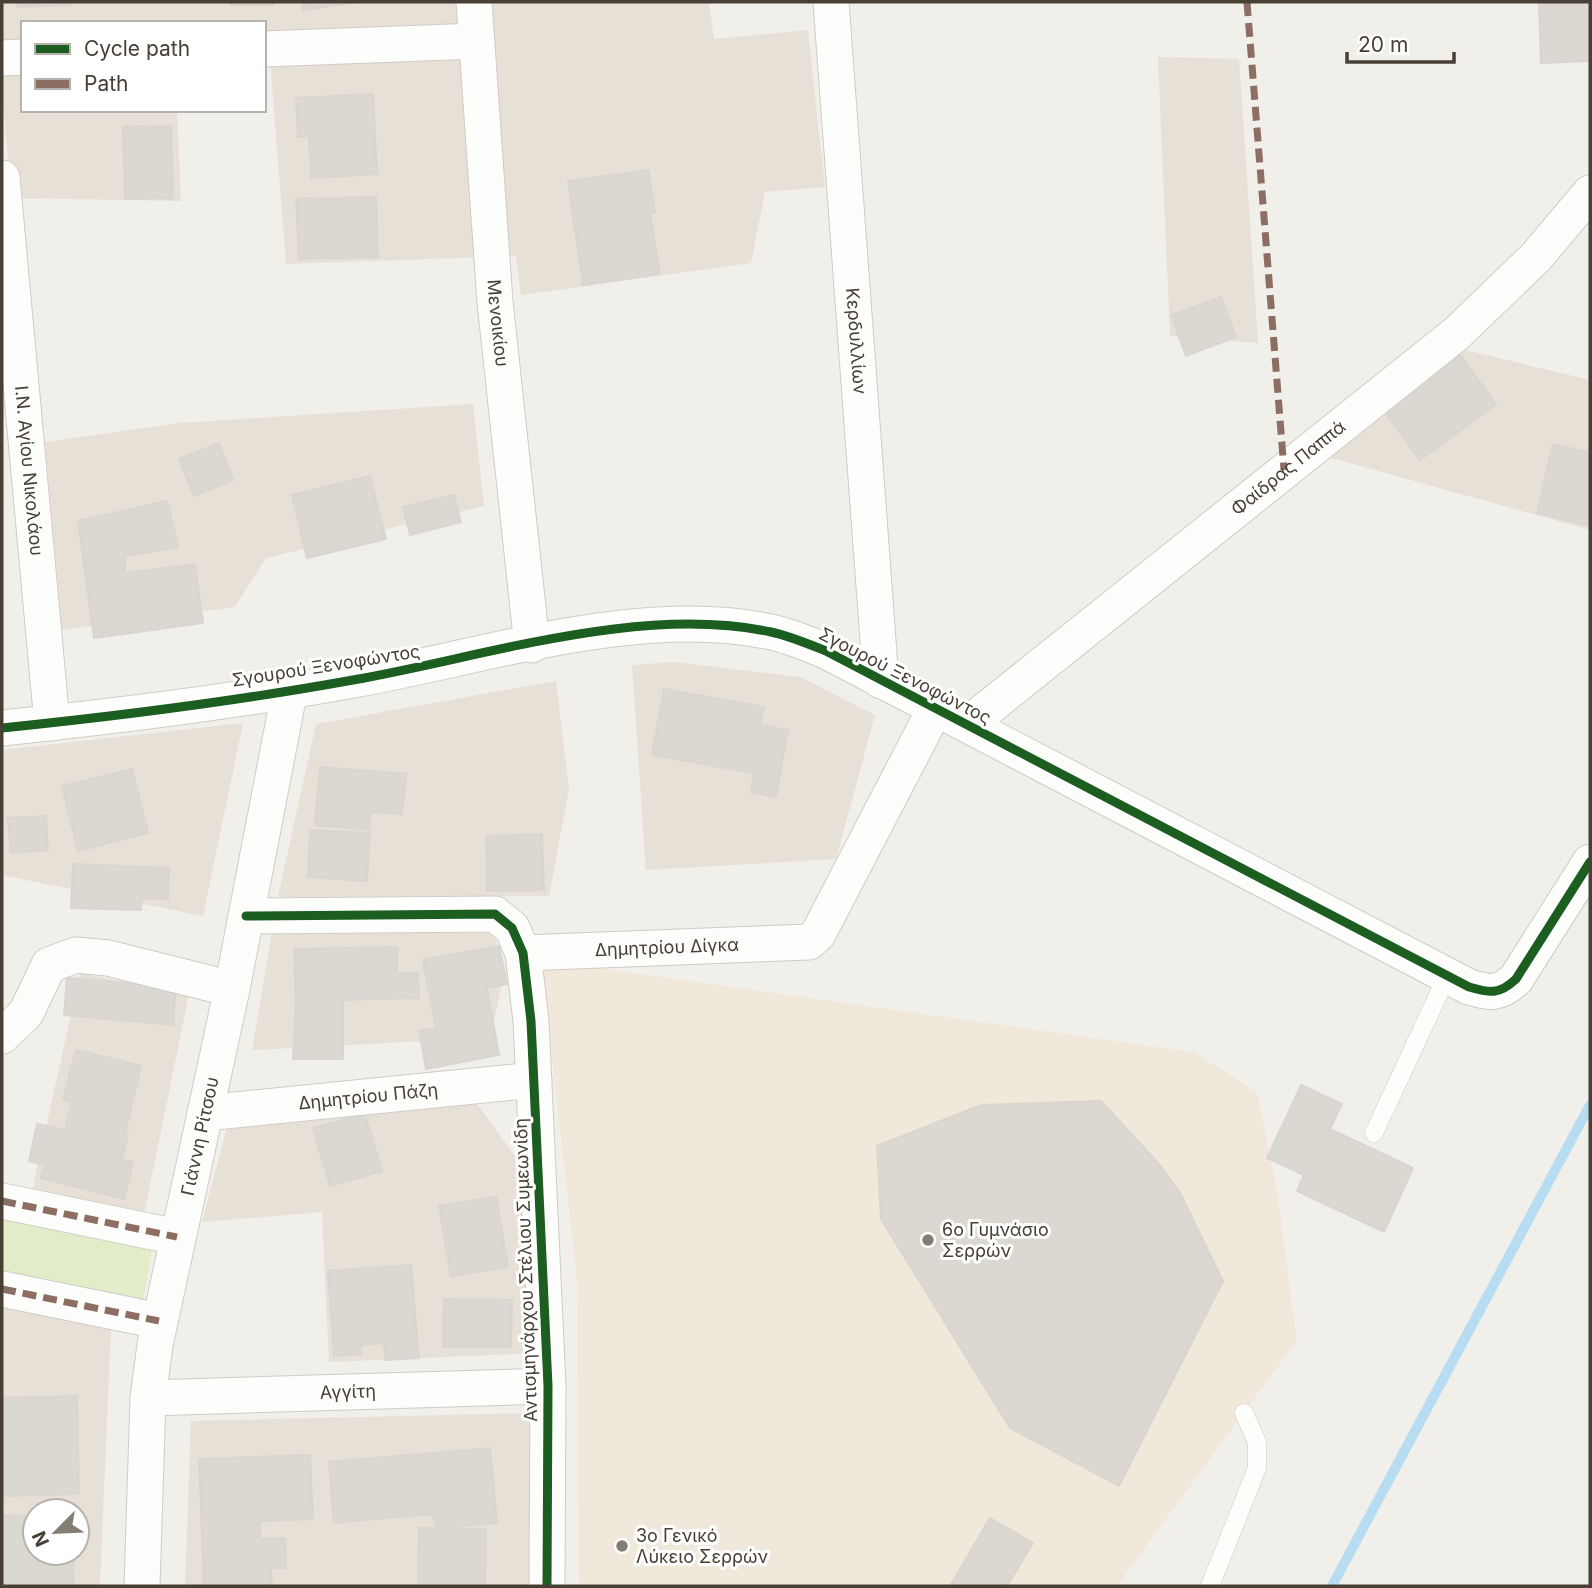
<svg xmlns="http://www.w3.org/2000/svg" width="1592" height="1588" viewBox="0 0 1592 1588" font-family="Inter,sans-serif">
  <rect width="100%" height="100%" fill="#f1efea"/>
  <!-- residential -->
  <g fill="#e6e0d7" fill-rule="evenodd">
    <polygon points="2,2 709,2 714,39 808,30 825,187 765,192 751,263 521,295 516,256 286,264 268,33 264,33 264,23 23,23 23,110 177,110 181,201 11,198 2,89"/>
    <polygon points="1158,57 1239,59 1258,343 1170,336"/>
    <polygon points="1461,349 1590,380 1590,530 1328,457 1385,414"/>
    <polygon points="473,404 484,506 266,558 235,607 62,630 45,442 180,423"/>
    <polygon points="673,662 800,677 875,715 836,859 646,870 632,665"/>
    <polygon points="556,681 569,789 549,896 278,897 316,724"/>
    <polygon points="243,723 203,916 2,875 2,750"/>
    <polygon points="487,928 496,940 502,982 493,1027 483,1038 252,1050 272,931"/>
    <polygon points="80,973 189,994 143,1219 31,1196"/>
    <polygon points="475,1101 523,1167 538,1353 329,1362 322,1212 202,1222 227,1127"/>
    <path d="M 2,1303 L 111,1325 L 100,1586 L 2,1586 ZM 35,1511 L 77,1511 L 77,1553 L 35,1553 Z"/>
    <polygon points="535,1413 532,1586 185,1586 191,1421"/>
  </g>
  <!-- education -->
  <polygon fill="#f0e9db" points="541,960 1194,1052 1257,1092 1278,1197 1297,1340 1117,1586 579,1586 577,1282"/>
  <!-- green -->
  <polygon fill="#e0edc8" points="2,1214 153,1245 142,1306 2,1278"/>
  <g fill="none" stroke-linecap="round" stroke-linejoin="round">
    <!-- stream -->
    <polyline stroke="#b8ddf2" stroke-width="10" points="1332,1586 1590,1105"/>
  </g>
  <!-- building -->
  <g fill="#dbd8d2" stroke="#d9d6d0" stroke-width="2">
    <polygon points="17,2 70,2 70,5 18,7"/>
    <rect x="231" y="2" width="42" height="3"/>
    <polygon points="302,2 357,2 303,10"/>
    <polygon points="1539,2 1590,2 1590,61 1541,63"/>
    <polygon points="373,94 377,174 311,178 309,136 298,137 296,98"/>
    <polygon points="171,126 173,198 125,199 123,127"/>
    <polygon points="648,170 655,213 650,214 660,274 583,285 568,181"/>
    <polygon points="376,197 378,257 299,259 296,199"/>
    <polygon points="1221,297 1236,337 1186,356 1171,315"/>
    <polygon points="1460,355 1496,404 1420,460 1384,411"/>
    <polygon points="219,443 233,480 194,496 179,459"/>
    <polygon points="1553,444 1590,453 1590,526 1537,513"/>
    <polygon points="370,476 386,539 307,558 292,495"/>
    <polygon points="454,495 461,522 410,535 403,507"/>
    <polygon points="167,501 178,547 84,564 78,521"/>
    <polygon points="125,556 125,573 195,564 203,623 94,638 84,564"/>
    <polygon points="664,689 764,707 760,725 788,730 776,797 751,792 754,773 652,755"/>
    <polygon points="320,767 406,774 402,814 371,812 369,830 315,825"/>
    <polygon points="132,769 148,833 78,851 62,786"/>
    <polygon points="46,816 48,850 11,853 8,818"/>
    <polygon points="310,830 370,833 367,881 308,877"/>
    <polygon points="542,834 544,890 487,891 486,836"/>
    <polygon points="73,864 169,868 168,899 142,898 141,910 71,908"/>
    <polygon points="499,946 507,984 487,988 499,1055 426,1069 419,1031 436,1028 423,960"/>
    <polygon points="397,947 397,973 418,973 419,998 296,1001 294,949"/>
    <polygon points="67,978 176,987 173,1025 64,1015"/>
    <polygon points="343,1000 343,1059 293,1059 296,1001"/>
    <polygon points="76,1050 141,1066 125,1133 128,1134 122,1159 133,1162 124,1199 41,1178 45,1165 29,1161 37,1124 65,1130 72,1102 63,1100"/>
    <polygon points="1301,1085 1342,1104 1330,1129 1413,1168 1384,1232 1297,1191 1304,1175 1267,1158"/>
    <polygon points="1101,1101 1159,1164 1180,1193 1223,1281 1119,1486 1010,1428 881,1219 877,1146 981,1105"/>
    <polygon points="365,1114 382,1171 330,1186 313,1128"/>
    <polygon points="496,1197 508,1267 451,1276 439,1206"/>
    <polygon points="411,1265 419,1358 385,1360 384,1343 361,1345 361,1354 334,1356 328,1271"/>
    <polygon points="444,1299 512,1300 511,1347 443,1347"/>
    <polygon points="77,1396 79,1494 2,1496 2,1398"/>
    <polygon points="490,1448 497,1523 437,1528 431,1514 334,1523 329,1462"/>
    <polygon points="310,1455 313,1519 260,1521 260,1539 285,1538 286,1568 271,1568 272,1586 204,1586 199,1459"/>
    <polygon points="2,1515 35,1517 35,1553 74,1553 73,1586 2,1586"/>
    <polygon points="990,1518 1033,1543 1007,1586 950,1586"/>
    <polygon points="419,1528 486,1529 485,1586 418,1586"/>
  </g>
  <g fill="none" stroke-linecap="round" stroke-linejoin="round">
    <!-- lane casing -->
    <g stroke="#cfccc7" stroke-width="19">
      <g id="lane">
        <polyline points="1374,1133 1447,976"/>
        <polyline points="1210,1586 1257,1468 1257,1442 1244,1413"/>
      </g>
    </g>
    <!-- street casing -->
    <g stroke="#cfccc7" stroke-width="37">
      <g id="street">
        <path id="s1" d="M 474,2 L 495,302 L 532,645"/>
        <path id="s2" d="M 831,2 L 881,681"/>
        <polyline points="264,49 477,41"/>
        <polyline points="2,58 23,57"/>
        <path id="s3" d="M 2,178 L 52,723"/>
        <path id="s4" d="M 968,724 L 1456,334 L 1536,257 L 1590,193"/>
        <path d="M 2,728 C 119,716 237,701 353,680 C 484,657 639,604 771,632 C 790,636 808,644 826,651 L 1469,987 C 1490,993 1499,995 1516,979 L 1590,862"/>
        <polyline points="246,916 495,914 512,928 523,953 531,1021 548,1386 547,1586"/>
        <path id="s5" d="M 523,953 L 809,942 L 818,934 L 935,709"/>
        <polyline points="2,1036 26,1013 49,965 76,955 108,958 232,989"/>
        <path id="s6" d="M 205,1113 L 534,1080"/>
        <polyline points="2,1201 177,1237"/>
        <polyline points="2,1289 159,1321"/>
        <path id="s7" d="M 148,1398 L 548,1386"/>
        <path id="s8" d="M 142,1586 L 148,1398 L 155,1345 L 232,989 L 290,689"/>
      </g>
    </g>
    <!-- lane -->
    <use href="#lane" stroke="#fdfdfc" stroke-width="18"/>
    <!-- street -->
    <use href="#street" stroke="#fdfdfc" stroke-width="35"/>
    <!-- quiet -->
    <g stroke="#8d6e63" stroke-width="7" stroke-dasharray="14 7" stroke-linecap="butt">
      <polyline points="1247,2 1284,470"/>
      <polyline points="2,1201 177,1237"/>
      <polyline points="2,1289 159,1321"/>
    </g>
    <!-- cycleway casing -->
    <g stroke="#fff" stroke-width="13">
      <g id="cycleway">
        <path d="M 2,728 C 119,716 237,701 353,680 C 484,657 639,604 771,632 C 790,636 808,644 826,651 L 1469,987 C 1490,993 1499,995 1516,979 L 1590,862"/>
        <polyline points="246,916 495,914 512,928 523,953 531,1021 548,1386 547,1586"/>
      </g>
    </g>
    <!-- cycleway -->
    <use href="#cycleway" stroke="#1b5e20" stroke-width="9"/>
  </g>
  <!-- markers -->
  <g fill="#837d74" stroke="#fff" stroke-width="2.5">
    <circle cx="928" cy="1240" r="7"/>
    <circle cx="622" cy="1546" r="7"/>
  </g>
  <g text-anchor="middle" stroke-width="6" stroke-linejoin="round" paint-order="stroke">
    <!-- street labels -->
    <g font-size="18" fill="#484035" stroke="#fff">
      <text dy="6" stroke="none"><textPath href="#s1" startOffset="322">Μενοικίου</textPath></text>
      <text dy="6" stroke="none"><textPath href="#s2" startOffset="340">Κερδυλλίων</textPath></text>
      <text dy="6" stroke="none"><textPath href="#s4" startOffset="410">Φαίδρας Παππά</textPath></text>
      <text dy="6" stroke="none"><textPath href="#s3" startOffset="294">Ι.Ν. Αγίου Νικολάου</textPath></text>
      <text transform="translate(326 666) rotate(-9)" y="6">Σγουρού Ξενοφώντος</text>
      <text transform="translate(905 676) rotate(27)" y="6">Σγουρού Ξενοφώντος</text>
      <text dy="6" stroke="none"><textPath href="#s5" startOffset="144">Δημητρίου Δίγκα</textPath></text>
      <text dy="6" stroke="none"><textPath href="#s6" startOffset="164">Δημητρίου Πάζη</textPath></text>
      <text dy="6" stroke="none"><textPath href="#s8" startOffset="455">Γιάννη Ρίτσου</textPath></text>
      <text transform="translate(526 1270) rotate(-92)" y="6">Αντισμηνάρχου Στέλιου Συμεωνίδη</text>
      <text dy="6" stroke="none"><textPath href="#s7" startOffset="200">Αγγίτη</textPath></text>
    </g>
    <!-- poi labels -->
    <g font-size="18" fill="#484035" stroke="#fff" text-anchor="start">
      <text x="942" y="1236">6ο Γυμνάσιο<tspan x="942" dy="21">Σερρών</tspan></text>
      <text x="636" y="1542">3ο Γενικό<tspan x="636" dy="21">Λύκειο Σερρών</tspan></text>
    </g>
  </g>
  <!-- border -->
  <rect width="1592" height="1588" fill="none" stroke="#484035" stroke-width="7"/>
  <!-- legend -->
  <rect x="21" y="21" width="245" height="91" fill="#ffffff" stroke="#b6b3ae" stroke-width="2"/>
  <rect x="35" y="44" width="35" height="10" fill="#1b5e20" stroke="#b6b3ae" stroke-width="2"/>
  <text x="84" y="56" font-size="21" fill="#484035">Cycle path</text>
  <rect x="35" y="79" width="35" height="10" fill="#8d6e63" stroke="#b6b3ae" stroke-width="2"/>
  <text x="84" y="91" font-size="21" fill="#484035">Path</text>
  <!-- north arrow -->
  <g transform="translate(56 1532) rotate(246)"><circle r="33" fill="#ffffff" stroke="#b6b3ae" stroke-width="2"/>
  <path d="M0-5L12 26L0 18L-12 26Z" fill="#837d74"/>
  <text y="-10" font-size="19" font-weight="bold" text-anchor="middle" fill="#484035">N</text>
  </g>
  <!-- scale -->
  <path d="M1347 52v10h107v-10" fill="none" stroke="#484035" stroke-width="3.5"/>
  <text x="1358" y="52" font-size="21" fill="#484035" stroke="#ffffff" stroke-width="5" paint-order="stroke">20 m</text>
</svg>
